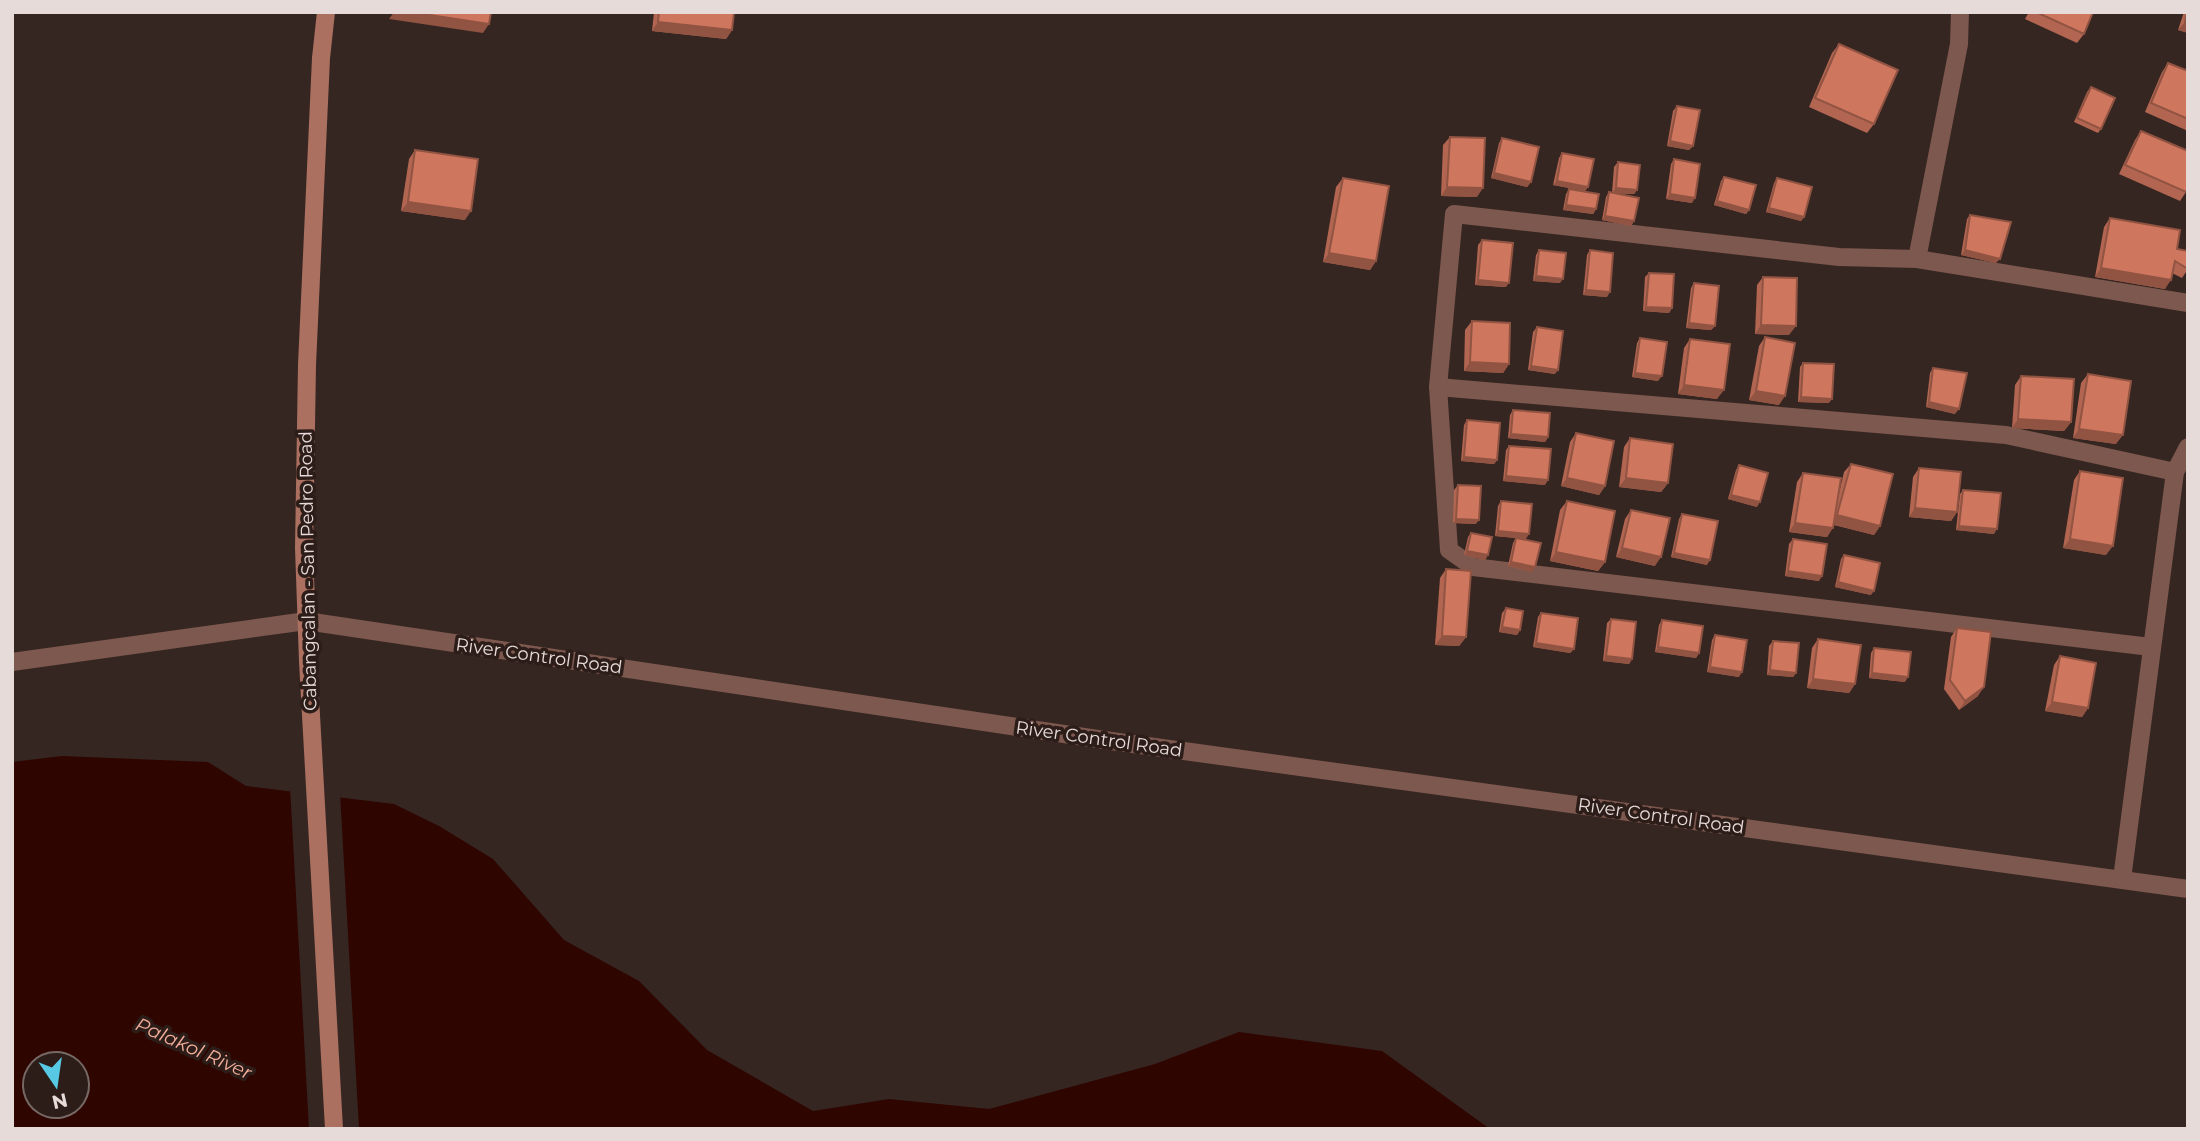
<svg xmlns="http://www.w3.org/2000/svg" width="2200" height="1141" viewBox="0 0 2200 1141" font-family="Montserrat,sans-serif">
  <rect width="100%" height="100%" fill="#362622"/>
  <!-- water -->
  <path fill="#2f0500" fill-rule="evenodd" d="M 62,756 L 208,762 L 246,786 L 394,804 L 439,826 L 493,859 L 564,940 L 639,981 L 707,1050 L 813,1111 L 889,1099 L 989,1109 L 1155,1064 L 1239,1032 L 1382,1051 L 1490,1129 L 21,1129 L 12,1126 L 12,762 ZM 35,1064 L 77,1064 L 77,1106 L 35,1106 Z"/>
  <!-- pier -->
  <polygon fill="#362622" points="290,787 340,793 359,1129 309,1129"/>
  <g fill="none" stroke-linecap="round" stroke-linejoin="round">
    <!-- street -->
    <g stroke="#7d584e" stroke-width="18">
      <polyline points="1917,259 1959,44 1960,12"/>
      <polyline points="1438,387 2006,435 2175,472"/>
      <polyline points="2151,647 1473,567 1449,550 1438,387 1454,214 1839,257 1917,259 2188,303"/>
      <polyline points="12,662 306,621 1111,741 2188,889"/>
      <polyline points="2122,879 2175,472 2188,447"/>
    </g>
    <!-- secondary -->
    <polyline stroke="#ab7060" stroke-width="18" points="326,12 321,58 307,365 304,548 308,661 334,1129"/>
  </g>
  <!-- wall -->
  <g fill="#b26651">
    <polygon points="654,12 734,12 732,30 726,39 652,31"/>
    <polygon points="2029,12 2093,12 2084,34 2077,43 2025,19"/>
    <polygon points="2184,12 2188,12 2188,33 2178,30"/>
    <polygon points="1839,44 1874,124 1867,133 1809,107 1832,53"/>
    <polygon points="2168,63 2188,71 2188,131 2145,112 2162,72"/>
    <polygon points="2091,87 2101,129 2098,133 2074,122 2087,92"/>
    <polygon points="1677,106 1693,146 1689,150 1667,146 1673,111"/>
    <polygon points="2141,131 2186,192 2180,201 2119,174 2135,140"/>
    <polygon points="1450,137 1477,197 1441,196 1443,145"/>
    <polygon points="1502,138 1531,182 1527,187 1491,178 1499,143"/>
    <polygon points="415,150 465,220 401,211 409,159"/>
    <polygon points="1562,153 1588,187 1585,191 1553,185 1559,158"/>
    <polygon points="1674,159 1692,203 1666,199 1671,164"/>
    <polygon points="1618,162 1637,190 1634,194 1612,193 1614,167"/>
    <polygon points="1724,177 1749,210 1746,214 1714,205 1721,181"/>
    <polygon points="1343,178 1376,261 1370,270 1323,262 1336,187"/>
    <polygon points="1777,178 1804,217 1801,221 1766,212 1774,183"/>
    <polygon points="1569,189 1596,209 1593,214 1563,210 1566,194"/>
    <polygon points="1609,192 1634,221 1631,226 1602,220 1606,197"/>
    <polygon points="1970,215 1996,263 1961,255 1967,219"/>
    <polygon points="2110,218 2177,249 2188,269 2182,278 2172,273 2165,289 2095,277 2104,227"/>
    <polygon points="1482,240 1506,287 1475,285 1478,245"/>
    <polygon points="1539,250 1560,283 1533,281 1536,255"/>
    <polygon points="1590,250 1607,297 1583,295 1587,255"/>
    <polygon points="1649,273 1672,308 1669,313 1643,311 1645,277"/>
    <polygon points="1763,277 1789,335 1755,334 1757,285"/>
    <polygon points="1694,283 1715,326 1711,330 1686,328 1691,288"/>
    <polygon points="1472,321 1509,364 1503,373 1464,371 1465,330"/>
    <polygon points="1537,327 1555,374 1528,370 1533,332"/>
    <polygon points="1765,337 1779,405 1749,400 1759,346"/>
    <polygon points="1640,338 1658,381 1632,377 1637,343"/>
    <polygon points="1690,339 1717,399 1678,394 1684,348"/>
    <polygon points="1803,363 1829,403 1798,402 1800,367"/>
    <polygon points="1933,368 1955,414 1926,407 1930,373"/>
    <polygon points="2088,374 2116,444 2073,438 2081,383"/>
    <polygon points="2021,376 2071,422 2064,431 2012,428 2015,385"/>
    <polygon points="1513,410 1548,437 1545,442 1508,438 1510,415"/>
    <polygon points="1467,420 1497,460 1494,464 1461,461 1464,425"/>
    <polygon points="1576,433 1605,486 1599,495 1561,486 1570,442"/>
    <polygon points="1630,438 1668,483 1661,492 1619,487 1624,447"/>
    <polygon points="1509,446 1545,485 1503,481 1506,450"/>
    <polygon points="1851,464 1880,526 1874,535 1834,525 1827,537 1789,532 1797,482 1803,473 1839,493 1844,472"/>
    <polygon points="1739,465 1757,507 1728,499 1736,470"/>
    <polygon points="1919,468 1957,512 1951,521 1909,517 1913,477"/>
    <polygon points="2080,471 2106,555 2063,548 2074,480"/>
    <polygon points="1458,485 1476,524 1453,523 1454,490"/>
    <polygon points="1963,490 1994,534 1956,530 1960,494"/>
    <polygon points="1501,501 1526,539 1495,536 1498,506"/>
    <polygon points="1567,501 1605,562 1598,571 1550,561 1560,510"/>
    <polygon points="1631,510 1655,566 1616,557 1625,519"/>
    <polygon points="1682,514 1707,565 1671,557 1679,519"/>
    <polygon points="1471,533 1488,555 1485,560 1464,555 1468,537"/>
    <polygon points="1516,538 1532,572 1508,566 1513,543"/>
    <polygon points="1793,539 1819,581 1785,576 1789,544"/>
    <polygon points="1844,555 1871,595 1835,587 1841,559"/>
    <polygon points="1446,569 1466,637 1459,646 1435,645 1440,578"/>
    <polygon points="1506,608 1520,630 1517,635 1499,632 1502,613"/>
    <polygon points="1541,613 1574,649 1570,653 1533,647 1538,617"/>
    <polygon points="1611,619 1632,659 1629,664 1603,661 1607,623"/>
    <polygon points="1662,620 1699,653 1696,658 1655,652 1659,625"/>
    <polygon points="1957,628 1978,696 1959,710 1944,689 1951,637"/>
    <polygon points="1715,635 1739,677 1707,672 1712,640"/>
    <polygon points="1818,639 1855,684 1849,693 1807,688 1812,648"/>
    <polygon points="1773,641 1796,673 1793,677 1767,675 1769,646"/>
    <polygon points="1874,648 1905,682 1869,678 1871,653"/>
    <polygon points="2060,656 2088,708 2082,717 2045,711 2054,665"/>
  </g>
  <!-- shaded-wall -->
  <g fill="#915342">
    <polygon points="394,12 410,12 489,24 483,33 389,19"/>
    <polygon points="658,22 732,30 726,39 652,31"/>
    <polygon points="2185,22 2188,22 2188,33 2178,30"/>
    <polygon points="1670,141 1693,146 1689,150 1667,146"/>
    <polygon points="1494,173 1531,182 1527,187 1491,178"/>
    <polygon points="1557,181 1588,187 1585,191 1553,185"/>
    <polygon points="1447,187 1483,188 1477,197 1441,196"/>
    <polygon points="1616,188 1637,190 1634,194 1612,193"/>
    <polygon points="1670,194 1695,198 1692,203 1666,199"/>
    <polygon points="1717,201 1749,210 1746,214 1714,205"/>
    <polygon points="408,202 471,211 465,220 401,211"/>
    <polygon points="1566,205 1596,209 1593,214 1563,210"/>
    <polygon points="1769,208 1804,217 1801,221 1766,212"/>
    <polygon points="1605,216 1634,221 1631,226 1602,220"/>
    <polygon points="1965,250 2000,259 1996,263 1961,255"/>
    <polygon points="1329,253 1376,261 1370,270 1323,262"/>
    <polygon points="2101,268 2171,280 2165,289 2095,277"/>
    <polygon points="1536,276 1563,279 1560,283 1533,281"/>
    <polygon points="1478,280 1509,283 1506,287 1475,285"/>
    <polygon points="1586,290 1610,292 1607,297 1583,295"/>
    <polygon points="1646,307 1672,308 1669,313 1643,311"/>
    <polygon points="1689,323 1715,326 1711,330 1686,328"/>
    <polygon points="1761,325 1796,326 1789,335 1755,334"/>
    <polygon points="1470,362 1509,364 1503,373 1464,371"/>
    <polygon points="1531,366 1558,370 1555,374 1528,370"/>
    <polygon points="1635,373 1662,376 1658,381 1632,377"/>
    <polygon points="1684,385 1724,390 1717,399 1678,394"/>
    <polygon points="1756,391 1785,396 1779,405 1749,400"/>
    <polygon points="1801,397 1832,399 1829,403 1798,402"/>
    <polygon points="1929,402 1959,409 1955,414 1926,407"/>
    <polygon points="2018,419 2071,422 2064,431 2012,428"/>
    <polygon points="2079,429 2123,435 2116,444 2073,438"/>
    <polygon points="1511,434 1548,437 1545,442 1508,438"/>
    <polygon points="1464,457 1497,460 1494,464 1461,461"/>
    <polygon points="1506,476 1548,480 1545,485 1503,481"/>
    <polygon points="1567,478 1605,486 1599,495 1561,486"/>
    <polygon points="1626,478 1668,483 1661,492 1619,487"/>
    <polygon points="1731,495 1760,502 1757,507 1728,499"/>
    <polygon points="1915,508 1957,512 1951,521 1909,517"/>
    <polygon points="1837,515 1880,526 1874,535 1831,524"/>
    <polygon points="1456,519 1479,520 1476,524 1453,523"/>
    <polygon points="1795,523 1833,528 1827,537 1789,532"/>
    <polygon points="1959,526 1997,529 1994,534 1956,530"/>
    <polygon points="1498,531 1529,534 1526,539 1495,536"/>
    <polygon points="2070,539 2113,546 2106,555 2063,548"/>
    <polygon points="1622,548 1661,557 1655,566 1616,557"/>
    <polygon points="1467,551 1488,555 1485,560 1464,555"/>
    <polygon points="1556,552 1605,562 1598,571 1550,561"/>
    <polygon points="1674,553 1710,560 1707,565 1671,557"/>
    <polygon points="1511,562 1535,567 1532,572 1508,566"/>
    <polygon points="1788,571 1822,576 1819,581 1785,576"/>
    <polygon points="1838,582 1874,591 1871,595 1835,587"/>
    <polygon points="1502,627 1520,630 1517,635 1499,632"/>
    <polygon points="1442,636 1466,637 1459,646 1435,645"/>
    <polygon points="1536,643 1574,649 1570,653 1533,647"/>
    <polygon points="1658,647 1699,653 1696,658 1655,652"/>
    <polygon points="1606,656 1632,659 1629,664 1603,661"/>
    <polygon points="1710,667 1742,672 1739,677 1707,672"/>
    <polygon points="1770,670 1796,673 1793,677 1767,675"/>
    <polygon points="1872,673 1908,677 1905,682 1869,678"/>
    <polygon points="1813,679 1855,684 1849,693 1807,688"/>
    <polygon points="1984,687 1978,696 1959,710 1965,701"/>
    <polygon points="2052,702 2088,708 2082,717 2045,711"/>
  </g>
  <!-- building -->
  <g fill="#cf775e" stroke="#915342" stroke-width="2">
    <polygon points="410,12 491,12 489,24"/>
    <polygon points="659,12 734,12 732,30 658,22"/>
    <polygon points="2036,12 2093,12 2084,34"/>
    <polygon points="2187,12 2188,12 2188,22 2185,22"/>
    <polygon points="1839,44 1898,70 1874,124 1815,98"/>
    <polygon points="2168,63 2188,71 2188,119 2151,103"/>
    <polygon points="2091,87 2115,98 2101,129 2077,118"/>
    <polygon points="1677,106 1700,110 1693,146 1670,141"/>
    <polygon points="2141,131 2188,151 2188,188 2186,192 2125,165"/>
    <polygon points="1450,137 1485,138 1483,188 1447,187"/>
    <polygon points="1502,138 1539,147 1531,182 1494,173"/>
    <polygon points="415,150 478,159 471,211 408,202"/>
    <polygon points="1562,153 1594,159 1588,187 1557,181"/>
    <polygon points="1674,159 1700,164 1695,198 1670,194"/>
    <polygon points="1618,162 1640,165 1637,190 1616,188"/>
    <polygon points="1724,177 1756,185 1749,210 1717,201"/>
    <polygon points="1343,178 1389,186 1376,261 1329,253"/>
    <polygon points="1777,178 1812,187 1804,217 1769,208"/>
    <polygon points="1569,189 1599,194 1596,209 1566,205"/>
    <polygon points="1609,192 1639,198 1634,221 1605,216"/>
    <polygon points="1970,215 2011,222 2000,259 1965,250"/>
    <polygon points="2110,218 2180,230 2177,249 2188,251 2188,269 2175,261 2171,280 2101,268"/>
    <polygon points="1482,240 1513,243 1509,283 1478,280"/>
    <polygon points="1539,250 1566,253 1563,279 1536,276"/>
    <polygon points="1590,250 1613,253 1610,292 1586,290"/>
    <polygon points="1649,273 1674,274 1672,308 1646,307"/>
    <polygon points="1763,277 1797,278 1796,326 1761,325"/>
    <polygon points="1694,283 1719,286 1715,326 1689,323"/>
    <polygon points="1472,321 1510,323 1509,364 1470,362"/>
    <polygon points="1537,327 1563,331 1558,370 1531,366"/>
    <polygon points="1765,337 1795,343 1785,396 1756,391"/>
    <polygon points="1640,338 1667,342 1662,376 1635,373"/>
    <polygon points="1690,339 1730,344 1724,390 1684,385"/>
    <polygon points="1803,363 1834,364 1832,399 1801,397"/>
    <polygon points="1933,368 1967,373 1959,409 1929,402"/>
    <polygon points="2088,374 2131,381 2123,435 2079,429"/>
    <polygon points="2021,376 2074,379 2071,422 2018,419"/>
    <polygon points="1513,410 1550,413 1548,437 1511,434"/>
    <polygon points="1467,420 1500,423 1497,460 1464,457"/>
    <polygon points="1576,433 1614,441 1605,486 1567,478"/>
    <polygon points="1630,438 1673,444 1668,483 1626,478"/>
    <polygon points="1509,446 1551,449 1548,480 1506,476"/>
    <polygon points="1851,464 1893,474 1880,526 1837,515"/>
    <polygon points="1739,465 1768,473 1760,502 1731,495"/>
    <polygon points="1919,468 1961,472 1957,512 1915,508"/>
    <polygon points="2080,471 2123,478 2113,546 2070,539"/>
    <polygon points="1803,473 1841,478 1833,528 1795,523"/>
    <polygon points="1458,485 1481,486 1479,520 1456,519"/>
    <polygon points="1963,490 2001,493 1997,529 1959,526"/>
    <polygon points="1501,501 1532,504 1529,534 1498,531"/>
    <polygon points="1567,501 1615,511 1605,562 1556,552"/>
    <polygon points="1631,510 1670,518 1661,557 1622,548"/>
    <polygon points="1682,514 1718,521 1710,560 1674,553"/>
    <polygon points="1471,533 1492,537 1488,555 1467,551"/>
    <polygon points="1516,538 1541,543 1535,567 1511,562"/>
    <polygon points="1793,539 1827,544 1822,576 1788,571"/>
    <polygon points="1844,555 1880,563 1874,591 1838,582"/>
    <polygon points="1446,569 1471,571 1466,637 1442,636"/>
    <polygon points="1506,608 1523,611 1520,630 1502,627"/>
    <polygon points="1541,613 1578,618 1574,649 1536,643"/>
    <polygon points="1611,619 1636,622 1632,659 1606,656"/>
    <polygon points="1662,620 1703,626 1699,653 1658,647"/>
    <polygon points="1957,628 1991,632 1984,687 1965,701 1950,680"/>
    <polygon points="1715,635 1747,640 1742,672 1710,667"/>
    <polygon points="1818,639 1861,645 1855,684 1813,679"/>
    <polygon points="1773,641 1799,643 1796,673 1770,670"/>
    <polygon points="1874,648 1911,652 1908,677 1872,673"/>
    <polygon points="2060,656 2096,663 2088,708 2052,702"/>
  </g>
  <g text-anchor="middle" stroke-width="7" stroke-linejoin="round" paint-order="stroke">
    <!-- street labels -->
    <g font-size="18" fill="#e6dbd8" stroke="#2c1d19">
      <text transform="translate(308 571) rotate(-91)" y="6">Cabangcalan - San Pedro Road</text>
      <text transform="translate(539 656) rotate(8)" y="6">River Control Road</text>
      <text transform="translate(1099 739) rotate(8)" y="6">River Control Road</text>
      <text transform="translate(1661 816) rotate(8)" y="6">River Control Road</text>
    </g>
    <!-- water labels -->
    <g font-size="19" font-style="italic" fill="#f5ae9b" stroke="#2c1d19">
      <text transform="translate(194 1048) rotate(24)" y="7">Palakol River</text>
    </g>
  </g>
  <!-- border -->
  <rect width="2200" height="1141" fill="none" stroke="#e6dbd8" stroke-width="28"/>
  <!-- north arrow -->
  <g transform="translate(56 1085) rotate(167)"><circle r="33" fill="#2c1d19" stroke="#766965" stroke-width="2"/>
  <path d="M0-5L12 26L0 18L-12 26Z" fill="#58c9e4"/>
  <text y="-10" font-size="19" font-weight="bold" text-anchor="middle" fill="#e6dbd8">N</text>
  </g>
</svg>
